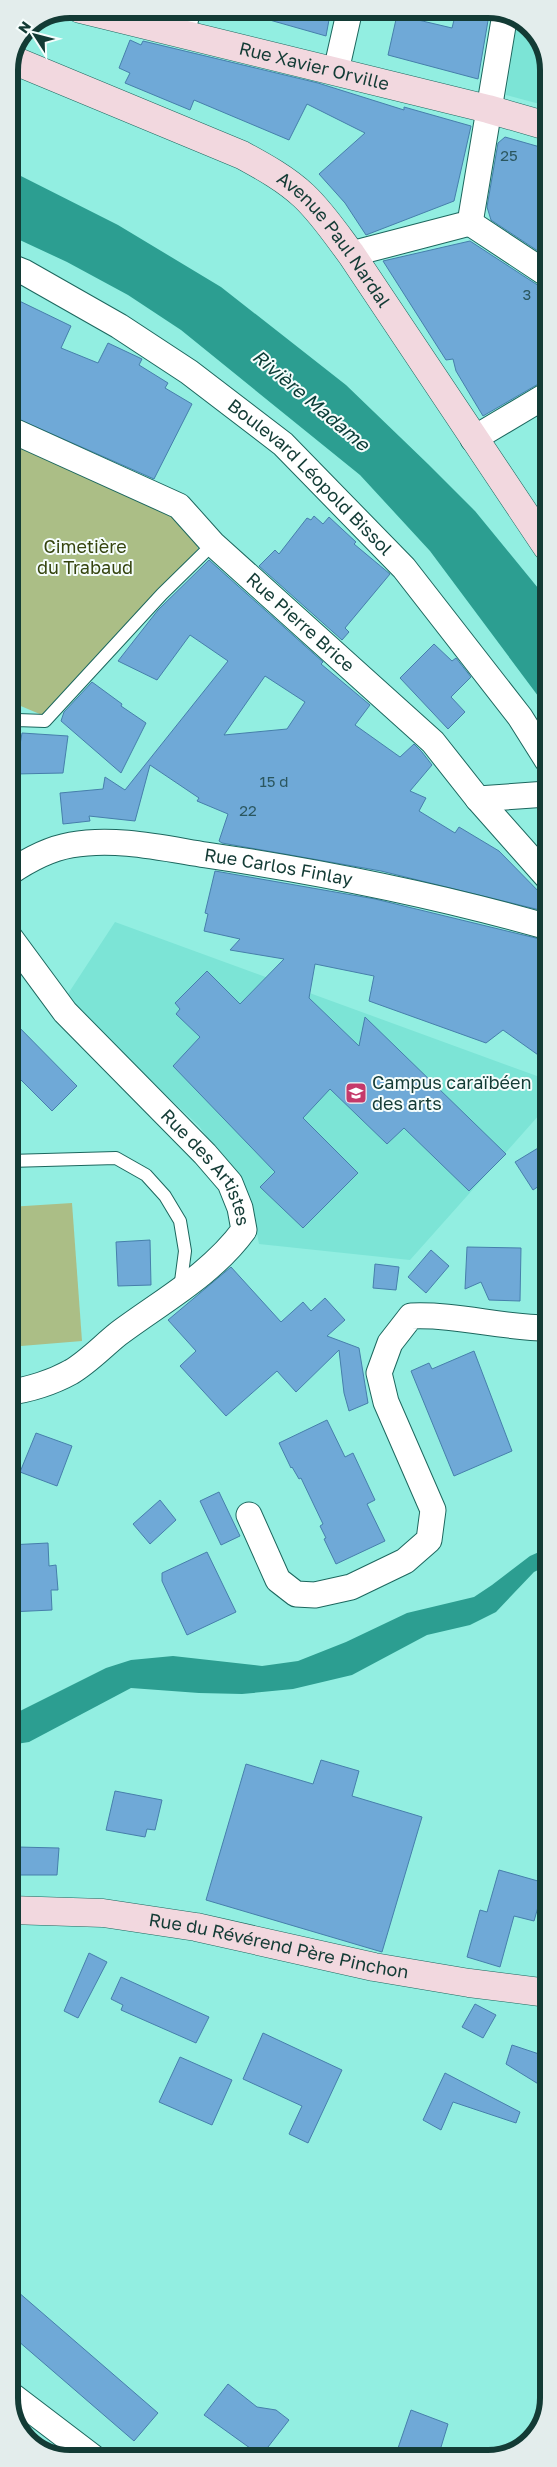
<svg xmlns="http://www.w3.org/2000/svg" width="557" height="2467" viewBox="0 0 557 2467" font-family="'Golos Text',sans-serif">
  <rect width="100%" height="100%" fill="#92eee1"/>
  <!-- built -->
  <g fill="#7ce4d6">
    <polygon points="517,19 528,24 547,58 547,106 506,95"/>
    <polygon points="115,922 548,1080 548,1105 410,1260 259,1244 250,1197 199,1126 64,1000"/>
  </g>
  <!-- green -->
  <g fill="#abbe86">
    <polygon points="9,442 175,516 195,537 198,549 42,715 9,701"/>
    <polygon points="72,1203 82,1341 9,1347 9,1207"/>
  </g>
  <!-- water -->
  <g fill="#2c9e91">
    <polygon points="9,170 118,225 221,287 346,385 428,464 475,511 547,599 547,708 430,551 360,475 181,330 128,295 67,262 9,235"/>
    <polygon points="548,1548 548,1565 534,1572 496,1612 470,1625 427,1635 352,1675 293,1689 242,1694 199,1693 131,1688 29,1742 10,1745 10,1716 106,1668 131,1660 173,1656 262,1666 298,1661 346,1642 407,1613 474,1597 492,1585 530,1556"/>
  </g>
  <!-- building -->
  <g fill="#6fa9d7" stroke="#467fab" fill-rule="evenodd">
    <polygon points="253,9 331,9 326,36 252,15"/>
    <polygon points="467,9 490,9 478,79 388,55 397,15 452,28 455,16 465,19"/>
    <polygon points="130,40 141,45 143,41 318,83 404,110 404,107 471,126 454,201 366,235 345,203 319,174 365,133 307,104 289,140 194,100 190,110 125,83 130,73 119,68"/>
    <polygon points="505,137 547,149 547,257 491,220 487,207 498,143"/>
    <polygon points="470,241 539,286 547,288 547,381 540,383 483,416 456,371 453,359 446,360 383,261"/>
    <polygon points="9,296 71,326 61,348 98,363 108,343 142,359 139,365 168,383 165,388 192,404 154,479 9,415"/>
    <polygon points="314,516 323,524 329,517 356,542 354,544 390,574 345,628 349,632 342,640 259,566 275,550 279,554 307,518 311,520"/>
    <path d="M 209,560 L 323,662 L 321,664 L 370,705 L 355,725 L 400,757 L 414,744 L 422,752 L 432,765 L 410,791 L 426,798 L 419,811 L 455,833 L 459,827 L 499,851 L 548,901 L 548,912 L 381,871 L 222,843 L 219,841 L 228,814 L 197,801 L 199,798 L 150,765 L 135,821 L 89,816 L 90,821 L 63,824 L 60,793 L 103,789 L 105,777 L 125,790 L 228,661 L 190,635 L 157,680 L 118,661 L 158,610 ZM 265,676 L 305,702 L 287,729 L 224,735 Z"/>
    <polygon points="434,644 452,661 456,658 471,677 451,697 465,712 448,729 400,678"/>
    <polygon points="92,682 122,704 121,706 146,723 121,773 61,721 64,712"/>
    <polygon points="22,733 68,736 63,773 15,774"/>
    <polygon points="215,871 375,899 548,941 548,1062 503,1030 486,1043 369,1001 374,976 315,964 309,998 359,1046 365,1017 506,1154 469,1191 404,1128 387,1144 330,1089 303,1118 358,1173 303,1228 260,1187 275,1172 173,1066 200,1037 176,1014 180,1009 175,1003 207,971 240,1004 284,959 230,950 240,939 204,931 208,914 205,913"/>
    <polygon points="9,1017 77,1086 52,1111 9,1068"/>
    <polygon points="548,1142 548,1180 533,1190 515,1162"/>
    <polygon points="150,1240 151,1285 118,1286 116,1242"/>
    <polygon points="467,1247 521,1248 520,1301 489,1300 481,1282 465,1289"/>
    <polygon points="431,1250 449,1266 426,1293 408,1277"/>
    <polygon points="375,1264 399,1267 396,1290 373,1288"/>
    <polygon points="231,1267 281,1322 303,1302 311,1311 325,1298 345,1320 327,1336 359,1348 368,1403 349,1411 344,1393 339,1350 296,1392 277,1371 226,1416 180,1366 196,1351 168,1320"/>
    <polygon points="474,1351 512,1451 454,1476 411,1371 429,1363 432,1369"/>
    <polygon points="327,1420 345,1457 353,1453 375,1500 367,1504 385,1541 336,1564 324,1539 326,1538 320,1526 323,1524 301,1478 299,1479 292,1467 291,1468 279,1443"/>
    <polygon points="36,1433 72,1446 57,1486 20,1472"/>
    <polygon points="219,1492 240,1536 221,1545 200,1501"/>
    <polygon points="160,1500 176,1520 150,1544 133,1524"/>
    <polygon points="48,1543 49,1566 56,1565 58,1590 51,1590 52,1610 9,1612 9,1545"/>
    <polygon points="207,1552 236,1612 187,1635 162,1581 162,1573"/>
    <polygon points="321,1760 359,1771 352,1796 422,1817 382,1952 206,1900 246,1764 313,1784"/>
    <polygon points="115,1791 162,1800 155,1830 147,1829 145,1837 106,1830"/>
    <polygon points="17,1847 59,1848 57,1875 16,1875"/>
    <polygon points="499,1870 545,1883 534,1921 514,1916 500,1967 467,1957 480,1910 487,1912"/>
    <polygon points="89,1953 107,1962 78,2018 64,2011"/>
    <polygon points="121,1977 209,2017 196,2043 121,2010 123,2005 111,1999"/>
    <polygon points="475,2004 496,2015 483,2038 462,2027"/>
    <polygon points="263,2033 342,2070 308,2143 289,2134 302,2106 243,2079"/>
    <polygon points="512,2045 548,2057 548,2090 506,2064"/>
    <polygon points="180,2057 232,2080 212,2125 159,2102"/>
    <polygon points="445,2073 520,2112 516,2123 453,2102 441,2130 423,2120"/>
    <polygon points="10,2285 158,2413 134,2441 10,2334"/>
    <polygon points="228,2384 257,2407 276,2410 289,2420 261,2456 204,2415"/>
    <polygon points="411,2410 448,2424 438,2457 395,2457"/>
  </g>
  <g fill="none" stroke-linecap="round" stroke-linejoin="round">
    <!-- service casing -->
    <g stroke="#1c675e" stroke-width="14">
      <g id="service">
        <polyline points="9,729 17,720 45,721 162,594 213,544"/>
        <polyline points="9,1161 116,1158 146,1175 165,1196 180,1221 185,1251 180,1289"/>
      </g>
    </g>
    <!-- minor casing -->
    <g stroke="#1c675e" stroke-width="27">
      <g id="minor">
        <polyline points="182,34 188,9"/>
        <polyline points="336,71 350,9"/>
        <polyline points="470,223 547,274"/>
        <polyline points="351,254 470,223 505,14"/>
        <path id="s1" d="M 9,266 L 24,272 L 119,326 L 189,372 L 283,444 L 404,568 L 520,717 L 547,760"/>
        <path id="s2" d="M 9,429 L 179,506 L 213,544 L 433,742 L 478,799 L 548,878"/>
        <polyline points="473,439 547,395"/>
        <polyline points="478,799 547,794"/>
        <path id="s3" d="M 9,873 C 28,860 48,849 71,845 C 115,837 162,848 206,855 C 321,872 436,895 548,927"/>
        <path id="s4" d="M 9,936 L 65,1012 L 205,1154 L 230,1183 L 240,1208 L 244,1230 C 211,1275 162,1301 118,1334 C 103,1346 88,1362 71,1372 C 53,1382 29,1390 9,1392"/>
        <path d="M 249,1515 L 278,1580 L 296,1594 L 315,1595 L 351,1587 L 405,1561 L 429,1540 L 433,1510 L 386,1402 L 379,1373 L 390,1343 L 411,1316 C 457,1314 502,1328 548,1328"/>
        <polyline points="10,2394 94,2458"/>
      </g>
    </g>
    <!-- secondary casing -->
    <g stroke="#1c675e" stroke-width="29">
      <g id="secondary">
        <path id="s5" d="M 80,9 L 488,109 L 547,126"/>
        <path id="s6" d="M 13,60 L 242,155 C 264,167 286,179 304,196 C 322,213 336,234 351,254 L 547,547"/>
        <path id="s7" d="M 10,1910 L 103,1913 L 196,1927 L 374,1967 L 469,1983 L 548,1993"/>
      </g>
    </g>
    <!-- service -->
    <use href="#service" stroke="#fff" stroke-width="12"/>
    <!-- minor -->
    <use href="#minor" stroke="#fff" stroke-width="25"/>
    <!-- secondary -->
    <use href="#secondary" stroke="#f2d8df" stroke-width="28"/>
  </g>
  <!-- icons -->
  <defs>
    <g id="university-square" transform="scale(1.125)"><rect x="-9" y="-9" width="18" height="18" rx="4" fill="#c5396a" stroke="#f5fdfc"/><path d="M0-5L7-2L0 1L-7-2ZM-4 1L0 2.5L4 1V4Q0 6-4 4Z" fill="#fff"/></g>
  </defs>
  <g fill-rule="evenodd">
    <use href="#university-square" x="356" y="1093"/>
  </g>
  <g text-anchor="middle" stroke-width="4" stroke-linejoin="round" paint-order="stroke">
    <!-- number labels -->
    <g font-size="15" fill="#2a565e">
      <text x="509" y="161">25</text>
      <text x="527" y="300">3</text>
      <text x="274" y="787">15 d</text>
      <text x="248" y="816">22</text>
    </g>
    <!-- street labels -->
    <g font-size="18" fill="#133b35" stroke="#f5fdfc">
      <text dy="6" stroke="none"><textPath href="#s5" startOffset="241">Rue Xavier Orville</textPath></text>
      <text dy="6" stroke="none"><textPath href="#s6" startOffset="375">Avenue Paul Nardal</textPath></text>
      <text dy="6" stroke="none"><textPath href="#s1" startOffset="370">Boulevard Léopold Bissol</textPath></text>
      <text dy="6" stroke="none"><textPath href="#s2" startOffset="355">Rue Pierre Brice</textPath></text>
      <text dy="6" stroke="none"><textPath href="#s3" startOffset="278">Rue Carlos Finlay</textPath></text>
      <text dy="6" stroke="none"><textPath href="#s4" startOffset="306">Rue des Artistes</textPath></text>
      <text dy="6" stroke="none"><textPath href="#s7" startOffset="272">Rue du Révérend Père Pinchon</textPath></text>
    </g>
    <!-- park labels -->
    <g font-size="18" fill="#35440e" stroke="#f5fdfc">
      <text x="85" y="553">Cimetière<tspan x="85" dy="21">du Trabaud</tspan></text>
    </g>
    <!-- poi labels -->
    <g font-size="18" fill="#133b35" stroke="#f5fdfc" text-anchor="start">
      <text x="372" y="1089">Campus caraïbéen<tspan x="372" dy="21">des arts</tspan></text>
    </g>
    <!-- water labels -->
    <g font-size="19" font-style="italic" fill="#0a3d37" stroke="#f5fdfc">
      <text transform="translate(311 400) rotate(40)" y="7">Rivière Madame</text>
    </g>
  </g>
  <!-- crop -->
  <path d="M0 0H557V2467H0ZM70 18H488A52 52 0 0 1 540 70V2398A52 52 0 0 1 488 2450H70A52 52 0 0 1 18 2398V70A52 52 0 0 1 70 18Z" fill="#e3edec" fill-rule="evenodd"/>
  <path fill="none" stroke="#133b35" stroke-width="6" d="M70 18H488A52 52 0 0 1 540 70V2398A52 52 0 0 1 488 2450H70A52 52 0 0 1 18 2398V70A52 52 0 0 1 70 18Z"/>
  <!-- north arrow -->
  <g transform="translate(35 35) rotate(306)" stroke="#f5fdfc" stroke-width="4" paint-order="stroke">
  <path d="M0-4L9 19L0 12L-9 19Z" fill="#133b35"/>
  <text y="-8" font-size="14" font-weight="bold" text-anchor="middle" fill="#133b35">N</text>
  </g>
</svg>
